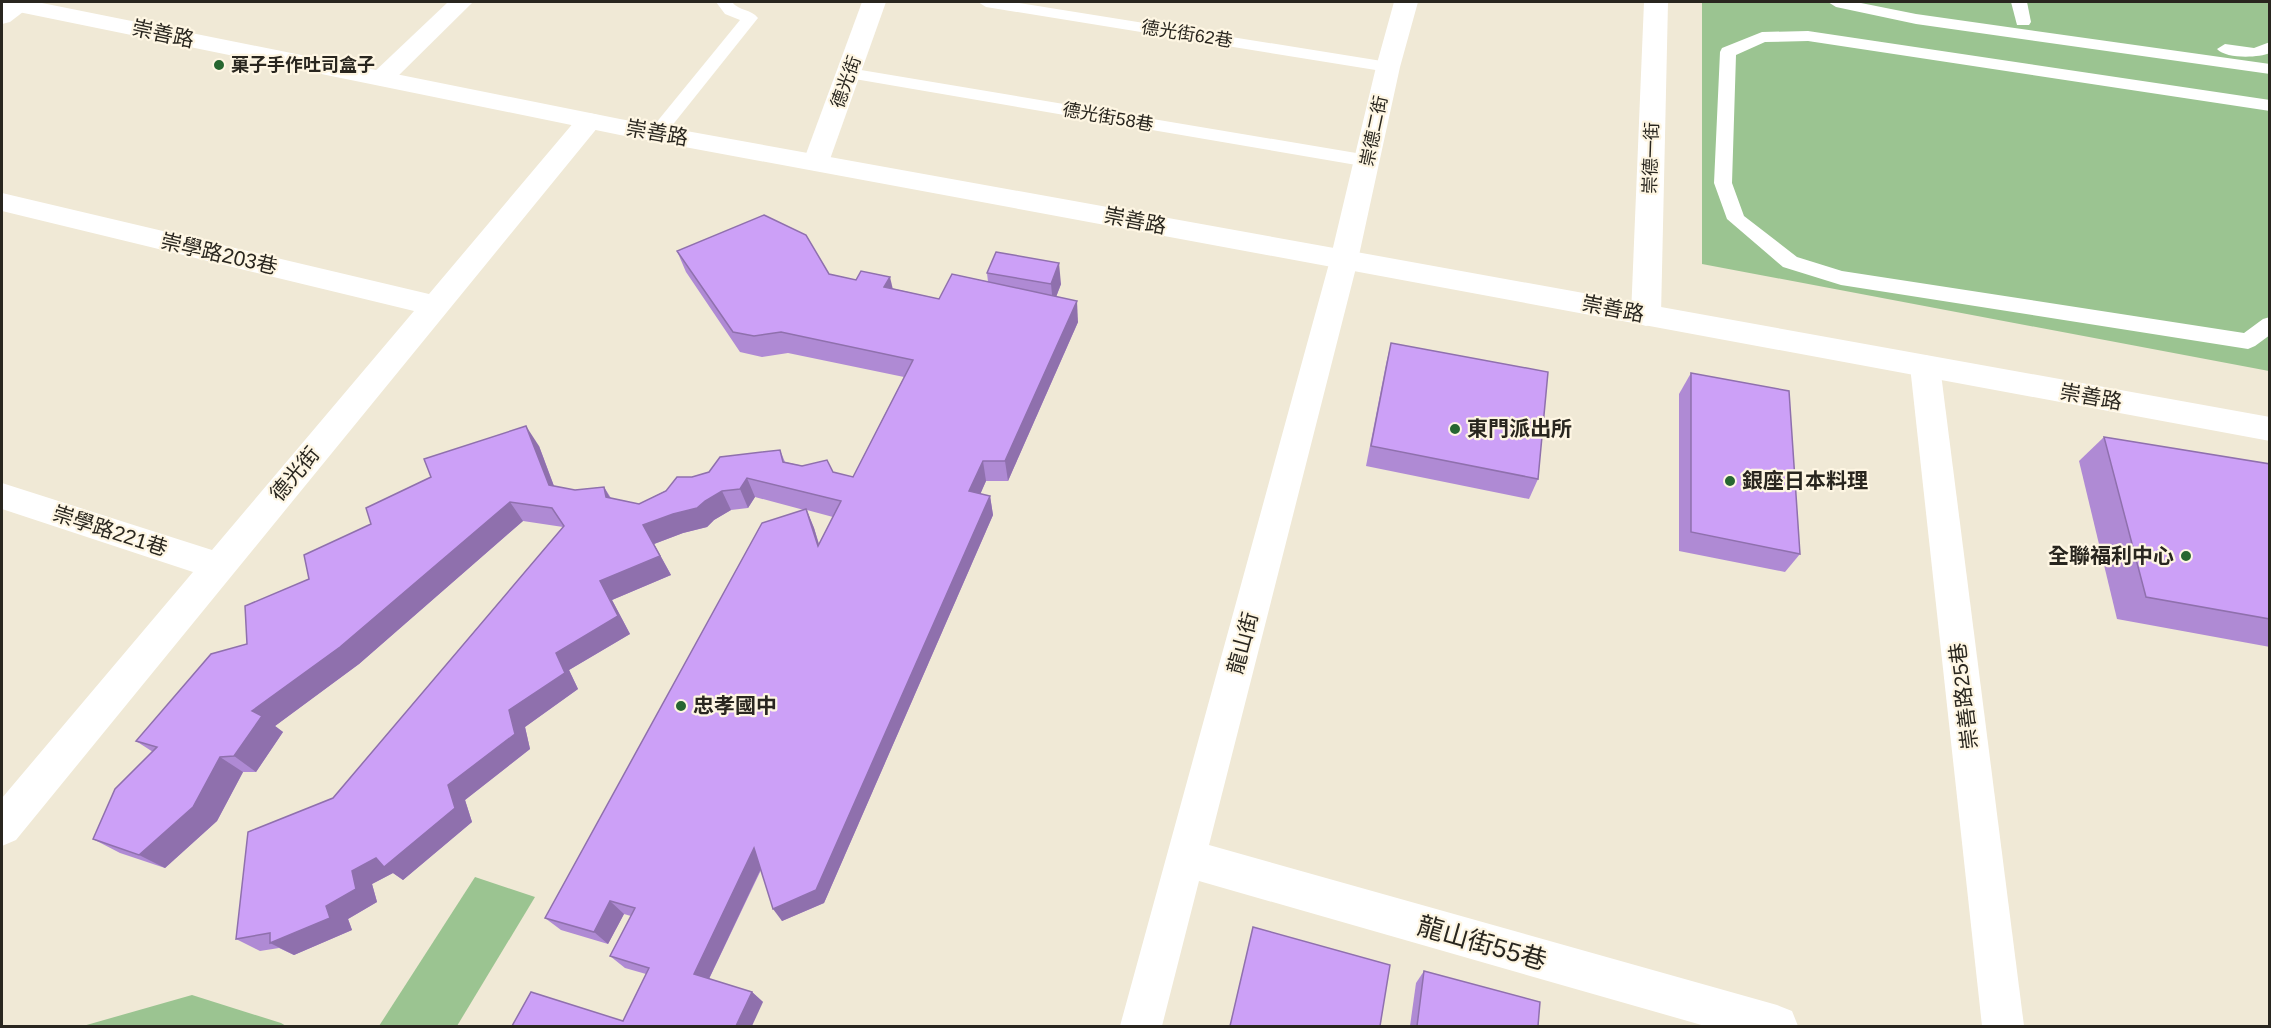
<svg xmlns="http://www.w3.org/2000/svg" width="2271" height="1028" viewBox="0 0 2271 1028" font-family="Arial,'Noto Sans TC',sans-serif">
  <rect width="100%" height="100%" fill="#f0e9d6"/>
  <!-- green -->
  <g fill="#9bc491">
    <polygon points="1702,2 2269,2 2269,371 1702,264"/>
    <polygon points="475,877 535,897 457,1026 379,1026"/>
    <polygon points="192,995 281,1023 286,1026 83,1026"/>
  </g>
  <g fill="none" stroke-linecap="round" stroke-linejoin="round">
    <!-- lane -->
    <g fill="#fff" fill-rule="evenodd">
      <path d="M 716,2 L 732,2 C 739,11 751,9 758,18 L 663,137 L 651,137 L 648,133 L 651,129 L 740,20 L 725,14 Z"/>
      <polygon points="978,2 1013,2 1388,62 1394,63 1396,67 1394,71 1388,72 986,7"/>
      <polygon points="1828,2 1856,2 1916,14 2270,64 2270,74 1916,24 1836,7"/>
      <polygon points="2011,2 2027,2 2031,22 2029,25 2017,25"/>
      <polygon points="1808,31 2270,100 2270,111 1808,41 1765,42 1736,55 1732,183 1744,216 1797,257 1842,271 2244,333 2263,319 2270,317 2270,335 2255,346 2248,349 1841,285 1783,267 1727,219 1714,183 1720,52 1722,48 1762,32"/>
      <path d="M 2270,42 L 2270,53 C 2258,58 2226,59 2217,49 L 2225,44 L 2254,48 Z"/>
      <polygon points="849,68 1368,155 1374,157 1377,161 1374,165 1368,167 843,77 841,73 843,69"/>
    </g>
    <!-- street -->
    <g fill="#fff" fill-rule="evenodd">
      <polygon points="9,2 36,2 10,22 2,24 2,7"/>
      <polygon points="448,2 473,2 391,83 382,86 373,83 370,78 373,73"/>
      <polygon points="862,2 886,2 829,162 825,168 816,171 807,168 803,162"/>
      <polygon points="1394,2 1418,2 1400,67 1358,260 1209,845 1777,1005 1792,1011 1798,1026 1705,1026 1199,881 1162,1026 1120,1026 1330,260 1376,67"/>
      <polygon points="1644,2 1668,2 1661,315 1656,323 1646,326 1636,323 1631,315"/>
      <polygon points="589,113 598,115 602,121 598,127 16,840 2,846 2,798 193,572 2,509 2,483 212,550 414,311 2,211 2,193 429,294 580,115"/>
      <polygon points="1925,355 1936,358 1940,366 2024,1026 1982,1026 1910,366 1914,358"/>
    </g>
    <!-- secondary -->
    <polygon fill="#fff" fill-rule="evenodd" points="2,2 37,2 620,119 2270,417 2270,441 620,135 4,9 2,8"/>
  </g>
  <!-- wall -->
  <g fill="#af8ad4" fill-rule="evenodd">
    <path d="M 677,251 L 829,274 L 939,299 L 988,282 L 987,273 L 1061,284 L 1056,297 L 1078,322 L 1008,481 L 986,481 L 980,494 L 990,496 L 993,515 L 824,903 L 782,921 L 761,870 L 709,979 L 752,992 L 763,1002 L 623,1021 L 646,974 L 625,968 L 610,956 L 631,916 L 624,914 L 608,944 L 561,930 L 545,918 L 804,510 L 755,497 L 748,508 L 731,510 L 714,520 L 707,527 L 683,533 L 654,544 L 671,575 L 612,600 L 630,634 L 569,670 L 578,689 L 525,727 L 530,749 L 465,800 L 472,822 L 403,880 L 393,873 L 372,884 L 377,902 L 348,919 L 352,930 L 294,955 L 279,948 L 260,951 L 236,939 L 333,798 L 563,527 L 523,521 L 359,664 L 275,726 L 283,732 L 256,772 L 243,772 L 217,821 L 165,868 L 120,853 L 93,839 L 153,752 L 136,741 L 247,644 L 309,579 L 371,524 L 539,446 L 554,486 L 575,490 L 604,487 L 611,498 L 639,504 L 692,477 L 780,450 L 785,462 L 853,477 L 904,377 L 788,353 L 762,357 L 740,352 L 686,272 ZM 807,510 L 833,517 L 819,544 L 814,528 Z"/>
    <polygon points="1391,343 1538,479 1529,499 1366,466 1386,364"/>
    <polygon points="1691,373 1800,554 1785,572 1679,551 1679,394"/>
    <polygon points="2104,437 2270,464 2270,647 2117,619 2079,461"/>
    <polygon points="1424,971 1538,1026 1410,1026 1416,983"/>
  </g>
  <!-- shaded-wall -->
  <g fill="#8f70ad">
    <polygon points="1059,263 1061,284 1053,305 1051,284"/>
    <polygon points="890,277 895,298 884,287"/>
    <polygon points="1077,301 1078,322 1008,481 1005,461"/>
    <polygon points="526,426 539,446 561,505 549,485"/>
    <polygon points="983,461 986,481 973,511 969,491"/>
    <polygon points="747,478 755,497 748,508 740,489"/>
    <polygon points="604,487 615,507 606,497"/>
    <polygon points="722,491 731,510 714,520 707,527 683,533 654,544 671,575 612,600 630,634 569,670 578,689 525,727 530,749 465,800 472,822 403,880 393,873 372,884 377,902 348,919 352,930 294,955 270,943 326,906 352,871 448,785 509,710 600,581 643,525 705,501"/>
    <polygon points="990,496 993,515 824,903 782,921 773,909"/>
    <polygon points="510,502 523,521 359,664 275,726 283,732 256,772 234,756 252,711"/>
    <polygon points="806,509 814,528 825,565 818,546"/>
    <polygon points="220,757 243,772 217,821 165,868 139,855"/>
    <polygon points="754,848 764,862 706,985 694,974"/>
    <polygon points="610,901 624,914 608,944 594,932"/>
    <polygon points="752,992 763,1002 752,1026 736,1026"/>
  </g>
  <!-- building -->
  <g fill="#cca0f7" stroke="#8f70ad" stroke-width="1.5">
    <polygon points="764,215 806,235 829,274 856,280 861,271 890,277 884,287 939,299 952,274 1077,301 1005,461 983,461 969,491 990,496 816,890 773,909 754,848 694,974 752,992 736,1026 512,1026 531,992 623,1021 649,968 610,956 635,908 610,901 594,932 545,918 762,523 806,509 818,546 841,501 747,478 740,489 722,491 705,501 697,508 673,514 643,525 660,556 600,581 618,616 556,653 565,673 509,710 515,734 448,785 455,808 384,867 376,858 352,871 356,889 326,906 330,918 270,943 270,933 236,939 248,832 333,798 564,526 552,508 510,502 340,647 252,711 262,716 234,756 220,757 193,807 139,855 93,839 115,789 157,747 136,741 211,654 247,644 245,606 309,579 304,555 371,524 366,508 431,477 424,459 526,426 549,485 575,490 604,487 606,497 639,504 666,491 677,477 692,477 709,472 720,457 780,450 783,462 802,466 827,460 833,472 853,477 913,360 781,332 754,336 733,332 677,251"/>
    <polygon points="996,252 1059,263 1051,284 987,273"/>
    <polygon points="1391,343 1548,372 1538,479 1371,446"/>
    <polygon points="1691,373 1789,391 1800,554 1691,532"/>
    <polygon points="2104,437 2270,464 2270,619 2146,597"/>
    <polygon points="1253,927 1390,965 1380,1026 1230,1026"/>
    <polygon points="1424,971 1540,1002 1538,1026 1417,1026"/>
  </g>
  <!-- markers -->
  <g fill="#266630" stroke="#fef6e3" stroke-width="2">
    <circle cx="219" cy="65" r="6"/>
    <circle cx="1455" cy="429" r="6"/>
    <circle cx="1730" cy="481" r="6"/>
    <circle cx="2186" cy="556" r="6"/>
    <circle cx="681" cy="706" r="6"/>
  </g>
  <g text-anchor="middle" stroke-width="4.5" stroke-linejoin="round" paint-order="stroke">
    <!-- far-street labels -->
    <g font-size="18" fill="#29261f" stroke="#fef6e3">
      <text transform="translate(1187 34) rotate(9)" y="6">德光街62巷</text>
      <text transform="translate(846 82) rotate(-70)" y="6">德光街</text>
      <text transform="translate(1108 117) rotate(10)" y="6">德光街58巷</text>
      <text transform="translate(1374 131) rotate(-78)" y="6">崇德二街</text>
      <text transform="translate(1651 158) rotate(-88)" y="6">崇德一街</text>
    </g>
    <!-- far-poi labels -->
    <g font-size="18" font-weight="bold" fill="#29261f" stroke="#fef6e3" text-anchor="start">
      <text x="231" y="71">菓子手作吐司盒子</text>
    </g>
    <!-- street labels -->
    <g font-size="21" fill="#29261f" stroke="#fef6e3">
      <text transform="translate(163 34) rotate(12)" y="7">崇善路</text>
      <text transform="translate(657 133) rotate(10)" y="7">崇善路</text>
      <text transform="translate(1135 221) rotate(11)" y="7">崇善路</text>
      <text transform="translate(219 254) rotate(13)" y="7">崇學路203巷</text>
      <text transform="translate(1613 309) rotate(11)" y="7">崇善路</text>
      <text transform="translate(2091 397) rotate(10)" y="7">崇善路</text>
      <text transform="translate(295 474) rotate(-50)" y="7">德光街</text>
      <text transform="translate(110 531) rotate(18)" y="7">崇學路221巷</text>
      <text transform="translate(1243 643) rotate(-75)" y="7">龍山街</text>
      <text transform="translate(1964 696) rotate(-97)" y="7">崇善路25巷</text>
    </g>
    <!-- poi labels -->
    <g font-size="21" font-weight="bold" fill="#29261f" stroke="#fef6e3" text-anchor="start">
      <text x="1467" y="436">東門派出所</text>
      <text x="1742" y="488">銀座日本料理</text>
      <text x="2174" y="563" text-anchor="end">全聯福利中心</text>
      <text x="693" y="713">忠孝國中</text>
    </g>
    <!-- near-street labels -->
    <g font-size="26" fill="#29261f" stroke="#fef6e3">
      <text transform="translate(1482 943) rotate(16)" y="9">龍山街55巷</text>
    </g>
  </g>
  <!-- border -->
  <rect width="2271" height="1028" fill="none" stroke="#29261f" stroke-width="6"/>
</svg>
